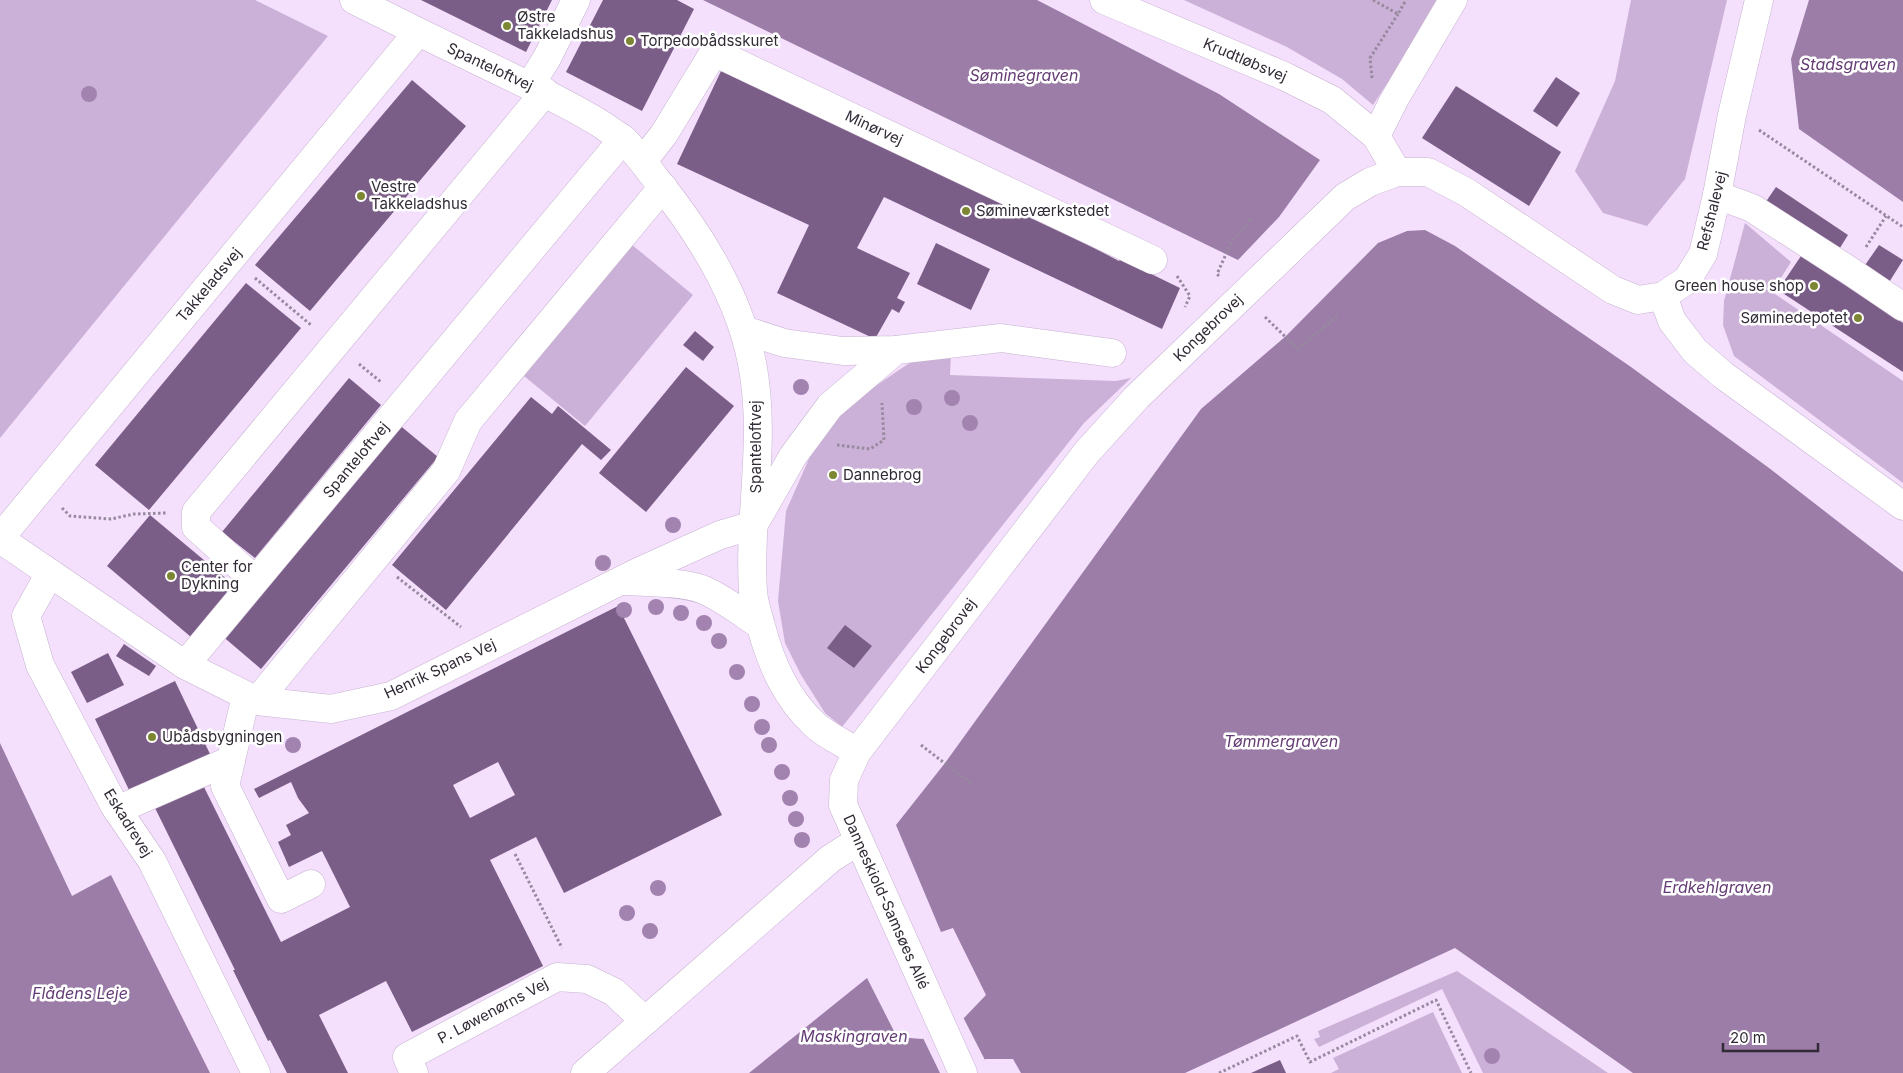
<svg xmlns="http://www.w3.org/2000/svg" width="1903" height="1073" viewBox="0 0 1903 1073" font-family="Inter,sans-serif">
  <rect width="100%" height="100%" fill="#f4dffd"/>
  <!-- green -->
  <g fill="#cbb1d7">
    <polygon points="0,0 255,0 328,36 0,438"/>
    <polygon points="1184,0 1442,0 1373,105 1342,79 1287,47"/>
    <polygon points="1631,0 1727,0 1685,179 1647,226 1603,213 1575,171 1615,81"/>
    <polygon points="1745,223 1791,262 1772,292 1903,381 1903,483 1734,356 1723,325 1724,301"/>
    <polygon points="631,244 693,295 585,426 524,376"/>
    <polygon points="951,352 950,375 1116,381 1131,378 1084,423 842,727 825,713 801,675 785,643 778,601 786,511 812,452 836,417 868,391 911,362"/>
    <polygon points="1457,971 1608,1073 1483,1073 1442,989 1319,1047 1314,1039 1320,1037 1318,1031"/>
    <polygon points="1433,1012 1462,1073 1331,1073 1339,1069 1333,1058"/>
  </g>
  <!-- water -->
  <g fill="#9b7da7">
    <polygon points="703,0 1037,0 1219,94 1320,160 1279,217 1238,260"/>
    <polygon points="1809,0 1903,0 1903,202 1799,129 1791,59"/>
    <polygon points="1425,230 1455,246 1631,367 1769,468 1903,572 1903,1073 1633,1073 1455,948 1185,1073 1021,1073 1013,1059 986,1059 959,1073 749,1073 867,978 897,1037 922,1039 964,1018 986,995 953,928 941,932 896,825 945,763 1201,409 1286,336 1378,243 1407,231"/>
    <polygon points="0,743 72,896 111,875 210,1073 0,1073"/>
  </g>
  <!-- pier -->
  <polygon fill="#f4dffd" points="963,1017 986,1062 966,1073 940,1073 922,1036"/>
  <!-- building -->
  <g fill="#7b5e87" fill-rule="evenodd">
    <polygon points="421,0 552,0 526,52"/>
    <polygon points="603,0 677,0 694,9 642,111 566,72"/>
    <polygon points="721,71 1050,225 1119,261 1122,256 1143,270 1180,288 1162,329 884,197 857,248 910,273 897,298 905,302 899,313 892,309 875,339 777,293 809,225 677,164"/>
    <polygon points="1556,77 1580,93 1557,127 1533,111"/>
    <polygon points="412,80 466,126 310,311 255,265"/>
    <polygon points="1456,86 1561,152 1529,206 1422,138"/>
    <polygon points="1776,187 1848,235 1838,251 1765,203"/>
    <polygon points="936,243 990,269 971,310 917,284"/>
    <polygon points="1879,245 1903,260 1888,284 1863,268"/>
    <polygon points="1801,256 1875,305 1880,296 1887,312 1903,323 1903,372 1778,290"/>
    <polygon points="246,283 301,328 149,510 95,465"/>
    <polygon points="695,331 714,347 703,361 683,345"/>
    <polygon points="686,367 734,406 646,512 599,473"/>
    <polygon points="349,378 381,405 255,558 222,532"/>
    <polygon points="531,397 552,414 558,406 611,450 601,460 582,444 446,610 392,565"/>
    <polygon points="397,423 438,457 261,669 220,634"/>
    <polygon points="150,515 235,586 191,637 107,566"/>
    <path d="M 618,606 L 722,815 L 564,893 L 536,837 L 490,860 L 543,966 L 412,1032 L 386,981 L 319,1015 L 348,1073 L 287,1073 L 270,1040 L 268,1041 L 233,970 L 235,970 L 155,808 L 202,783 L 281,942 L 350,907 L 322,851 L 289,867 L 278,842 L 291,835 L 286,825 L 309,813 L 298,798 L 291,782 L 259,798 L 254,789 ZM 498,762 L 515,795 L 470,818 L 453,785 Z"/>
    <polygon points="845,625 872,646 854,668 827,648"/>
    <polygon points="124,644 156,666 149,676 116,656"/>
    <polygon points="108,653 124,685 87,703 71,672"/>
    <polygon points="175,681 210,754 130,792 95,719"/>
    <polygon points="1280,1060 1286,1073 1251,1073"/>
  </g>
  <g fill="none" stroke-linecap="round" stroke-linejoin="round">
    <!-- minor casing -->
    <g stroke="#c8b3d1" stroke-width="29">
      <g id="minor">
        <path d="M 354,0 C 406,26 459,52 511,77 C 543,92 574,107 604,126 C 610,131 618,135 624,140 C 636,152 646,166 656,179 C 699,232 739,295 752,363 C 767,439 748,516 753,592 C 754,603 758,615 761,626 C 771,664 786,698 815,725 C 827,736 844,743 857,752"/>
        <polyline points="1104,0 1284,76 1332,100 1376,136 1397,172"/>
        <polyline points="530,85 547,58 576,0"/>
        <polyline points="1376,136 1394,100 1453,0"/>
        <polyline points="643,161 664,134 714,52 1153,260"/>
        <polyline points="1717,195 1752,208 1850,271 1903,307"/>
        <polyline points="1663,296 1672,321 1695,351 1723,375 1903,506"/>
        <polyline points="744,330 784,343 843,351 896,350 1001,338 1112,353"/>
        <polyline points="757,519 793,456 830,406 896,350"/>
        <polyline points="0,538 418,32"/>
        <polyline points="0,539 185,665 257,701 331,709 391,696 638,572 720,535 754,525"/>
        <polyline points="50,573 26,616 40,665 114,805 152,861 256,1073"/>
        <polyline points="255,580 196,527 196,512 545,92"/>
        <path d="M 626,581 C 648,582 684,582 704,590 C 724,599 742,613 760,625"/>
        <polyline points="185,665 623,139"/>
        <polyline points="246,696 225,786 281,899 311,884"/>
        <polyline points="257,701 446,471 468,421 663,187"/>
        <polyline points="117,810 231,760"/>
        <polyline points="414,1073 407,1057 557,977 587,979 614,992 645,1021 830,859 858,841"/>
        <polyline points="585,1073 645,1021"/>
        <polyline points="963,1073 843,805 844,780 857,752 1087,452 1137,397 1345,197 1370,182 1397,172 1428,172 1466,192 1613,290 1638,300 1663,296 1687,280 1703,254 1717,195 1732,115 1759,0"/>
      </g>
    </g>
    <!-- path -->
    <g stroke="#97899e" stroke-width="3" stroke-dasharray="2.5 2.5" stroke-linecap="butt">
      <polyline points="1373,0 1398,14 1406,0"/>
      <polyline points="1372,78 1370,58 1398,14"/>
      <polyline points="1759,130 1903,227"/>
      <polyline points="1866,247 1886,216"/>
      <polyline points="1177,276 1190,296 1185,307"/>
      <polyline points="1219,276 1217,274 1231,243 1252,218"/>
      <polyline points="255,278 311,325"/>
      <polyline points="1265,317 1298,349 1337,316"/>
      <polyline points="359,364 381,382"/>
      <polyline points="837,445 870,449 884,440 882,403"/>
      <polyline points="62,508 70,516 111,519 134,514 167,513"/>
      <polyline points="397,577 461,627"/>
      <polyline points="921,745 973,785"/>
      <polyline points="515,854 562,948"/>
      <polyline points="1219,1073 1297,1036 1310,1062 1436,1000 1471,1073"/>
    </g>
    <!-- minor -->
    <use href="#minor" stroke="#fff" stroke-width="28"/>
  </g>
  <!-- trees -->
  <g fill="#a282af">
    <circle cx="89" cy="94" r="8"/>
    <circle cx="801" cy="387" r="8"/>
    <circle cx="952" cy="398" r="8"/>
    <circle cx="914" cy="407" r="8"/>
    <circle cx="970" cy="423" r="8"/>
    <circle cx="673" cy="525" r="8"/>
    <circle cx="603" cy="563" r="8"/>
    <circle cx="656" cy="607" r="8"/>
    <circle cx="624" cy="610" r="8"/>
    <circle cx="681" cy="613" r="8"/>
    <circle cx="704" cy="623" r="8"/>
    <circle cx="719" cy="641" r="8"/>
    <circle cx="737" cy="672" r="8"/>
    <circle cx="752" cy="704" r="8"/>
    <circle cx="762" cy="727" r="8"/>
    <circle cx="293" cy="745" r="8"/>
    <circle cx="769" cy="745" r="8"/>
    <circle cx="782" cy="772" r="8"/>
    <circle cx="790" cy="798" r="8"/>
    <circle cx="796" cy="819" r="8"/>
    <circle cx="802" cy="840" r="8"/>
    <circle cx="658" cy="888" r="8"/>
    <circle cx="627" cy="913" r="8"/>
    <circle cx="650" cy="931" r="8"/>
    <circle cx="1492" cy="1056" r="8"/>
  </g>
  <!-- markers -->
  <g fill="#7d8632" stroke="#fff" stroke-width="2">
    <circle cx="507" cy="26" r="5"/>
    <circle cx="630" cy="41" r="5"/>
    <circle cx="361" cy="196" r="5"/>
    <circle cx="966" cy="211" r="5"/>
    <circle cx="1814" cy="286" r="5"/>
    <circle cx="1858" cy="318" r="5"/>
    <circle cx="833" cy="475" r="5"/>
    <circle cx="171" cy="576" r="5"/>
    <circle cx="152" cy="737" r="5"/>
  </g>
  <g text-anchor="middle" stroke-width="5" stroke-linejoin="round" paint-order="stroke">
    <!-- poi labels -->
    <g font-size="15" fill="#322a36" stroke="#fff" text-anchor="start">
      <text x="517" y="22">Østre<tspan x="517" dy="17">Takkeladshus</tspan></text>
      <text x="640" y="46">Torpedobådsskuret</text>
      <text x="371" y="192">Vestre<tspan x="371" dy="17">Takkeladshus</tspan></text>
      <text x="976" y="216">Sømineværkstedet</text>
      <text x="1804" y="291" text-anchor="end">Green house shop</text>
      <text x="1848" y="323" text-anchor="end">Søminedepotet</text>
      <text x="843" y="480">Dannebrog</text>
      <text x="181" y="572">Center for<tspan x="181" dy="17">Dykning</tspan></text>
      <text x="162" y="742">Ubådsbygningen</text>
    </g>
    <!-- street labels -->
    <g font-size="15" fill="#322a36" stroke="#fff">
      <text transform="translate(1245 60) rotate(23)" y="5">Krudtløbsvej</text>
      <text transform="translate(490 67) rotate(25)" y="5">Spanteloftvej</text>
      <text transform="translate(874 128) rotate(25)" y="5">Minørvej</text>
      <text transform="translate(1712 211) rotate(-76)" y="5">Refshalevej</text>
      <text transform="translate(209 285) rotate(-50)" y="5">Takkeladsvej</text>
      <text transform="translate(1208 328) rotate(-44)" y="5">Kongebrovej</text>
      <text transform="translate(756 447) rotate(-90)" y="5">Spanteloftvej</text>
      <text transform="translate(356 460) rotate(-50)" y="5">Spanteloftvej</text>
      <text transform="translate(946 636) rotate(-53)" y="5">Kongebrovej</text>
      <text transform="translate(440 669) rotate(-25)" y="5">Henrik Spans Vej</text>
      <text transform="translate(128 823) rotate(58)" y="5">Eskadrevej</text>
      <text transform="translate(886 902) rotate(66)" y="5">Danneskiold-Samsøes Allé</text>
      <text transform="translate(493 1011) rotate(-28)" y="5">P. Løwenørns Vej</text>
    </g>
    <!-- water labels -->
    <g font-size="16" font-style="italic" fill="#653c75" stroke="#fff">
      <text x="1848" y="70">Stadsgraven</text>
      <text x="1024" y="81">Søminegraven</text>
      <text x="1281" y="747">Tømmergraven</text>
      <text x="1717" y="893">Erdkehlgraven</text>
      <text x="80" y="999">Flådens Leje</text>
      <text x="854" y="1042">Maskingraven</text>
    </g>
  </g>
  <!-- scale -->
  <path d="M1723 1043v8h95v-8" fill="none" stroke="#322a36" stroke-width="2.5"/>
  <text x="1730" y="1043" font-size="15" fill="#322a36" stroke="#ffffff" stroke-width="4" paint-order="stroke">20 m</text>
</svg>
